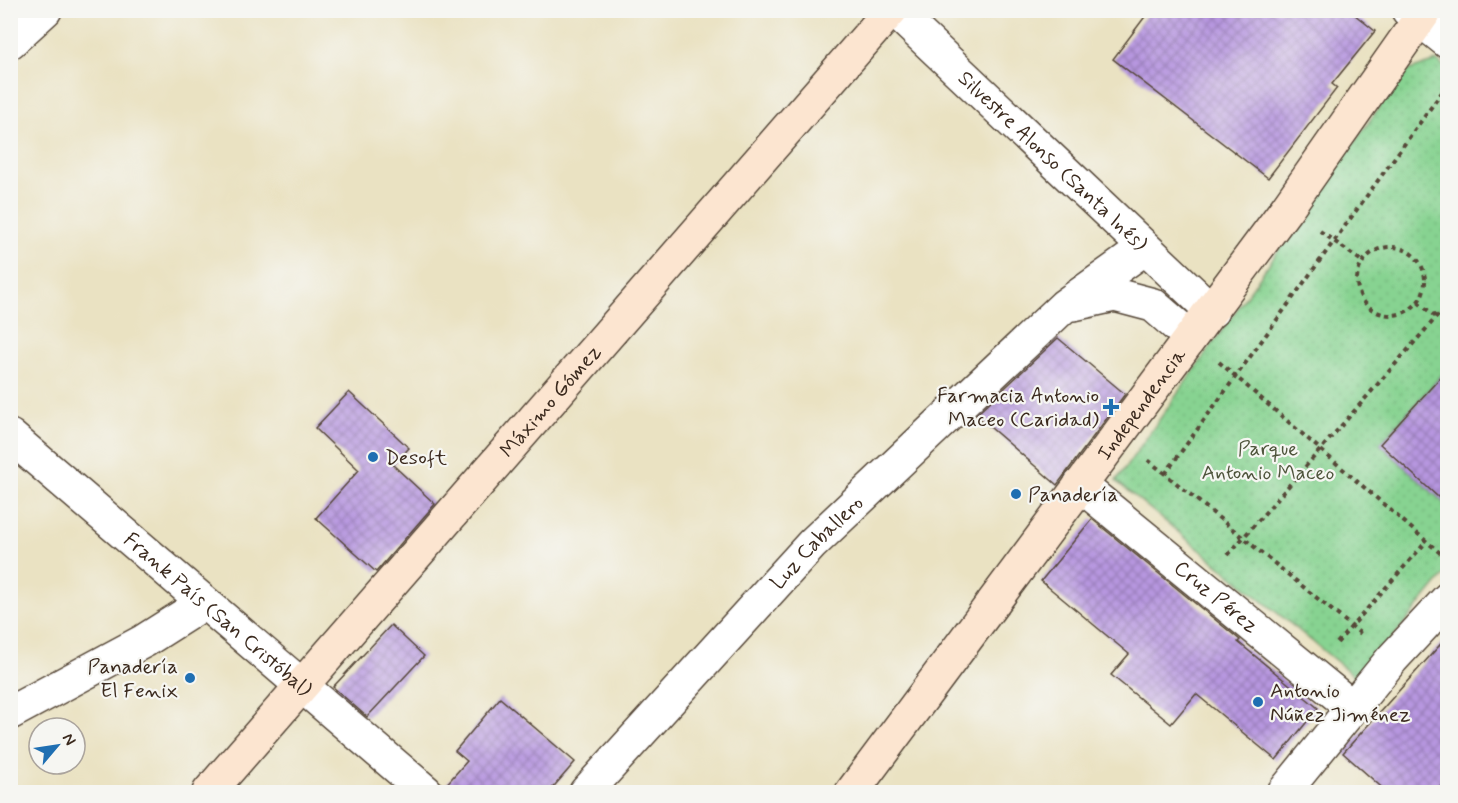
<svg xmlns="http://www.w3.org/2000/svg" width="1458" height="803" viewBox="0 0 1458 803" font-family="Mynerve,sans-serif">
  <defs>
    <pattern id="grass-dots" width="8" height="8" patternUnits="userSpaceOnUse" patternTransform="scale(1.5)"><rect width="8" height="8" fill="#87d391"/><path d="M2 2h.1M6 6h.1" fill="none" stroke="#75b57d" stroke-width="1.8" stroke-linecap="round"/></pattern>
    <pattern id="building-cross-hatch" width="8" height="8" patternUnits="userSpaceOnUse" patternTransform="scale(1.5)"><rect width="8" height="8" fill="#b797e0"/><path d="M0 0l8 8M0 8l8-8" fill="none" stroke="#967bb5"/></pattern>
  </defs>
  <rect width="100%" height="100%" fill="#f6f6f2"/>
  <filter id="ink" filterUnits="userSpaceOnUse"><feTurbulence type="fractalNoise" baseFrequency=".0167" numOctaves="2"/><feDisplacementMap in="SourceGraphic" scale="12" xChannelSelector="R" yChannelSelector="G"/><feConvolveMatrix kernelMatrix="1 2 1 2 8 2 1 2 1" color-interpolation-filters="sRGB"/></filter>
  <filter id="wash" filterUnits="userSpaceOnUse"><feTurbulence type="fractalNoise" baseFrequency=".008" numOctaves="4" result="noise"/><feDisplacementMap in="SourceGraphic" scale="24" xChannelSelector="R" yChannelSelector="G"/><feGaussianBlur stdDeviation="1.35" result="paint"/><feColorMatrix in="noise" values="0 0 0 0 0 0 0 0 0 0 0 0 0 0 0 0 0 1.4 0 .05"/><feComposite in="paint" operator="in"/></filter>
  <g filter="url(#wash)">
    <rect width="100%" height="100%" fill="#eae2c2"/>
    <!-- grass -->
    <polygon fill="url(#grass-dots)" stroke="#617e58" stroke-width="1.5" points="1437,61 1447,69 1447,369 1380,444 1447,506 1447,572 1358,679 1116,481 1404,72"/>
    <g id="blocks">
      <!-- building -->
      <g fill="url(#building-cross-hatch)">
        <polygon points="1150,10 1349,10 1375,31 1332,84 1337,88 1268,178 1113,59"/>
        <polygon points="1058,338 1125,394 1057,485 976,415"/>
        <polygon points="1448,369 1448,506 1380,444"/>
        <polygon points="349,392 409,448 393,465 435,504 376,572 316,518 359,470 315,428"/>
        <polygon points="1092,519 1240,640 1238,642 1318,708 1276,760 1196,694 1171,724 1111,675 1129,654 1041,581"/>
        <polygon points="391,625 424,656 367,717 333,687"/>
        <polygon points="1448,636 1448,780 1436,792 1387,792 1343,753"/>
        <polygon points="500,698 575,762 549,792 444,792 444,787 467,761 455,751"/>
      </g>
    </g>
  </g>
  <g filter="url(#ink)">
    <use href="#blocks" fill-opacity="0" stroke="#554637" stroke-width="1.5"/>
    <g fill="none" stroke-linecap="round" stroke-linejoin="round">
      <!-- minor casing -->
      <g stroke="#554637" stroke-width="36">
        <g id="minor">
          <path id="s1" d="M 894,10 L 1212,311"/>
          <polyline points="1408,10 1448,42"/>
          <polyline points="1074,304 1115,295 1153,305 1190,337"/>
          <path id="s2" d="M 586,792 L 812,544 L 1064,306 L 1145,248"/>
        </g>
      </g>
      <!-- tertiary casing -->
      <g stroke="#554637" stroke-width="36">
        <g id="tertiary">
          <polyline points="10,42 45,10"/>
          <path id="s3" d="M 10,436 L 426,792"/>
          <path id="s4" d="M 1080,485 L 1352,707"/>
          <polyline points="10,713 144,641 204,603"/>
          <polyline points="1284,792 1392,659 1448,599"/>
        </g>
      </g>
      <!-- secondary casing -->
      <g stroke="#554637" stroke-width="36">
        <g id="secondary">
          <path id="s5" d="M 209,792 L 891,10"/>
          <path id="s6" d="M 852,792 L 1287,208 L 1426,10"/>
        </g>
      </g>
      <!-- path -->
      <g stroke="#554637" stroke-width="4" stroke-dasharray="4.5 4.5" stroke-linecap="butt">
        <polyline points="1320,231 1363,262"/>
        <circle cx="1391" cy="281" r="34"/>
        <polyline points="1418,302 1436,317"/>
        <polyline points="1219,362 1447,559"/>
        <polyline points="1148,460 1361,634"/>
        <polyline points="1165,474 1448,84"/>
        <polyline points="1228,555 1448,304"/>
        <polyline points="1337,643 1426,542"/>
      </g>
      <!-- minor -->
      <use href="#minor" stroke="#fff" stroke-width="33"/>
      <!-- tertiary -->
      <use href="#tertiary" stroke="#fff" stroke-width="33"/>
      <!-- secondary -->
      <use href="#secondary" stroke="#fce5d0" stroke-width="33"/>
    </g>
  </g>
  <!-- markers -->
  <g fill="#1f6fb2" stroke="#f6f6f2" stroke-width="2">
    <path d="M1108 398h6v6h6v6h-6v6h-6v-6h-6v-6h6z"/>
    <circle cx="373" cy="457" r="6"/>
    <circle cx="1016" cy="494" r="6"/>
    <circle cx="190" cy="678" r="6"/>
    <circle cx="1258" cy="702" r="6"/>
  </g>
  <g text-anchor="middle" stroke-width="4.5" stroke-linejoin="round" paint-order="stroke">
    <!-- street labels -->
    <g font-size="21" fill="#3b2a1e" stroke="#f6f6f2">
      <text dy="7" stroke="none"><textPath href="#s1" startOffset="219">Silvestre Alonso (Santa Inés)</textPath></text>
      <text dy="7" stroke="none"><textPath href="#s5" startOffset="519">Máximo Gómez</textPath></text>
      <text dy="7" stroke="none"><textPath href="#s6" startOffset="484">Independencia</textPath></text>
      <text dy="7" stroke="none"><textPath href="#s2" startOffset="340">Luz Caballero</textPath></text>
      <text dy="7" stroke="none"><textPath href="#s4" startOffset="176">Cruz Pérez</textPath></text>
      <text dy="7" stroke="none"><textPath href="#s3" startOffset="274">Frank País (San Cristóbal)</textPath></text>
    </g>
    <!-- poi labels -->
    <g font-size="21" fill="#3b2a1e" stroke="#f6f6f2" text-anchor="start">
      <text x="1099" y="402" text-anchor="end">Farmacia Antonio<tspan x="1099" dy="24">Maceo (Caridad)</tspan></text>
      <text x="385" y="464">Desoft</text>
      <text x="1028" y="501">Panadería</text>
      <text x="178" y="673" text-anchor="end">Panadería<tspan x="178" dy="24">El Fenix</tspan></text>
      <text x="1270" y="697">Antonio<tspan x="1270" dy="24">Núñez Jiménez</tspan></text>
    </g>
    <!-- park labels -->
    <g font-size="21" fill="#4e543b" stroke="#f6f6f2">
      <text x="1268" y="455">Parque<tspan x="1268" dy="24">Antonio Maceo</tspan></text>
    </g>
  </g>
  <!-- margin -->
  <rect width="1458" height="803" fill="none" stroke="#f6f6f2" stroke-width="36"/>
  <!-- north arrow -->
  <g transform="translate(57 746) rotate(61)"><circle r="28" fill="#f6f6f2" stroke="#aba49d" stroke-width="1.5"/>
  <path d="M0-4.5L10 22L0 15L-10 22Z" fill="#1f6fb2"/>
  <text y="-9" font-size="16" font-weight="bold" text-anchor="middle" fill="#3b2a1e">N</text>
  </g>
</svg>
